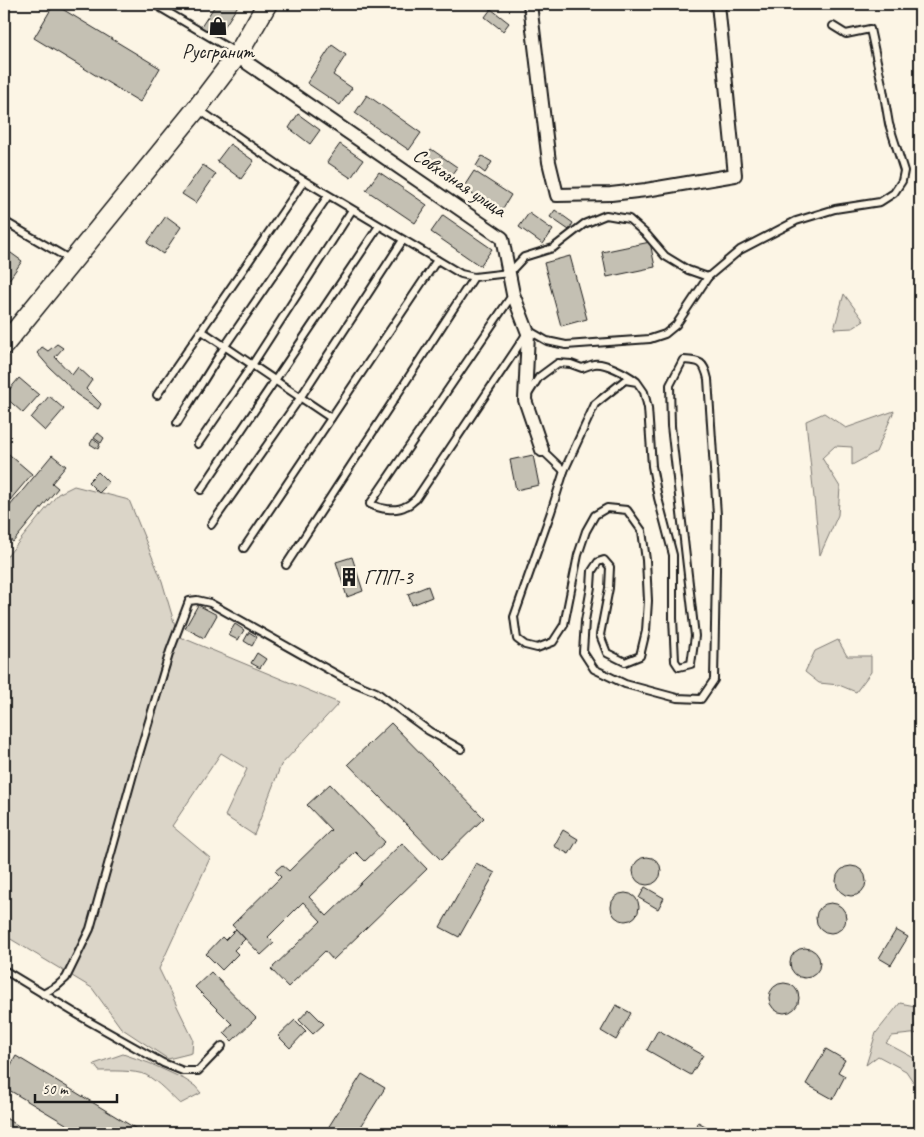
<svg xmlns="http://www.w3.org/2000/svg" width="924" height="1137" viewBox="0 0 924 1137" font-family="Caveat,sans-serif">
  <rect width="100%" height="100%" fill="#fcf5e5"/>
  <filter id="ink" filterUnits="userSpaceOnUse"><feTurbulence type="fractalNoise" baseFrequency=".02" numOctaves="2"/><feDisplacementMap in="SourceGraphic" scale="10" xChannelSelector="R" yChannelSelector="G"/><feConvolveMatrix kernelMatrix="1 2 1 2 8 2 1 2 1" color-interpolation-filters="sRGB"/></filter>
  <g filter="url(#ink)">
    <!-- green -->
    <g fill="#dbd5c8" stroke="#7c7872">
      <polygon points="844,294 864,321 853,328 834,329"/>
      <polygon points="894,411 876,452 852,465 852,447 835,446 822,458 840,487 838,515 820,555 806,421 824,413 846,428"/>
      <polygon points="74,486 129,500 162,581 178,636 339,703 281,765 254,835 225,816 247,769 221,753 172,826 210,858 159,969 193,1039 192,1053 168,1059 121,1028 92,988 4,935 4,560 58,494"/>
      <polygon points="838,640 847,656 871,656 871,672 856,692 839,685 819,683 805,672 815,651"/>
      <polygon points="900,1003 920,1007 920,1033 892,1036 886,1043 912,1057 920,1065 920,1092 906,1071 878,1056 866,1065 876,1033"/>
      <path d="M 123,1054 L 149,1063 L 184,1079 L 195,1086 L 201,1093 L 180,1104 C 170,1095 159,1082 146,1075 C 135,1070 111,1071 99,1071 L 94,1064 Z"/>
    </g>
    <!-- building -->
    <g fill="#c4c0b3" stroke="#1c1c1c">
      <polygon points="54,4 160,68 140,102 34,38"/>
      <polygon points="216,4 239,4 217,38 201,27"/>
      <polygon points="491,9 509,23 503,31 485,17"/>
      <polygon points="332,45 346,55 333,75 352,88 340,105 307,83"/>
      <polygon points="367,95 421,133 409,150 355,113"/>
      <polygon points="298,114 320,130 310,144 289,128"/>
      <polygon points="230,144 254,161 241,179 217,161"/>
      <polygon points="340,144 363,160 351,178 327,162"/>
      <polygon points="431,149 457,167 449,178 424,160"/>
      <polygon points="482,156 492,162 485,173 476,166"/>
      <polygon points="203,165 216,174 196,203 182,194"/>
      <polygon points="474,171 511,195 500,213 463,188"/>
      <polygon points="379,172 427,205 415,223 366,190"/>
      <polygon points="555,210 573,223 569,230 550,217"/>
      <polygon points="529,213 553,230 543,244 519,227"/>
      <polygon points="443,215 492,249 480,266 431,232"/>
      <polygon points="166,216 181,227 163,254 147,243"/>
      <polygon points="650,242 655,267 607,277 602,252"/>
      <polygon points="4,248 22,261 4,287"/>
      <polygon points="570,256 587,319 561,326 544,263"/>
      <polygon points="57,344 63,348 55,357 72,375 78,367 92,380 86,389 101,404 98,409 76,394 64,381 50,368 37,353 42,347 48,351"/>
      <polygon points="19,378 39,395 23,413 4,396"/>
      <polygon points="49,396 64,409 45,431 31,418"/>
      <polygon points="98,433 104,438 101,443 94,438"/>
      <polygon points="93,439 100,444 98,449 90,444"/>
      <polygon points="4,450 32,474 4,507"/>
      <polygon points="52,455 66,466 52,483 58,488 13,542 4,535 4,513"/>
      <polygon points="533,455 539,485 516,490 510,460"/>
      <polygon points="98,472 109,483 99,493 88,482"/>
      <polygon points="352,557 363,591 347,597 336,562"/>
      <polygon points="428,586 432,597 412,605 408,594"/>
      <polygon points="198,605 217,615 204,638 185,628"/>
      <polygon points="235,624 244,630 238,640 228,635"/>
      <polygon points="249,632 257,637 252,646 244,641"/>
      <polygon points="257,653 266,659 260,668 251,663"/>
      <polygon points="391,723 484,818 441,860 348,764"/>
      <polygon points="330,784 385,842 365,861 356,852 309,897 327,916 402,843 427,869 333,960 325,951 288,987 271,969 321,921 303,902 268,937 274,943 261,955 232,925 281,877 275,871 282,865 289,871 331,830 307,805"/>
      <polygon points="563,830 578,839 569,854 554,846"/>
      <circle cx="647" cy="871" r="14"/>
      <polygon points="476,863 495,873 459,937 440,927"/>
      <circle cx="851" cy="881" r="15"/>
      <polygon points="645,887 664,898 658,909 639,898"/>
      <circle cx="625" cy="907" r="14"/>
      <circle cx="831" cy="918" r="15"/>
      <polygon points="236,929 245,939 234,950 238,954 222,970 206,954 222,937 225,940"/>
      <polygon points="896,930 908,937 891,965 879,958"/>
      <circle cx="805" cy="963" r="15"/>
      <polygon points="211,972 256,1018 232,1041 224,1033 232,1024 195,987"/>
      <circle cx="784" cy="998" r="15"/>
      <polygon points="616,1005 631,1013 616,1040 601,1031"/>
      <polygon points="309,1009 324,1024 313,1034 299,1020"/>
      <polygon points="295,1020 306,1031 290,1048 278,1036"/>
      <polygon points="658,1030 703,1055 691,1075 647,1050"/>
      <polygon points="826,1049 845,1060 838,1072 845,1076 833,1099 806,1084"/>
      <polygon points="16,1056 143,1133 81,1133 4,1087 4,1077"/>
      <polygon points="362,1074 385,1088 357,1133 331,1133 326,1131"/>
      <polygon points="4,1117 30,1133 4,1133"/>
      <polygon points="698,1122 709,1128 706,1133 692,1133"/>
    </g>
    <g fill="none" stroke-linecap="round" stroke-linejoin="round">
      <!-- lane casing -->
      <g stroke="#1c1c1c" stroke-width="10">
        <g id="lane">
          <polyline points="154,4 237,53"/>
          <polyline points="198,109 283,168 461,274 474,277 509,273 524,257 553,248 584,224 606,215 629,219 647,235 665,256 688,270 708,277"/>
          <polyline points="4,221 71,260"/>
          <path d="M 513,294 L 370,504 C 380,509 396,512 406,506 C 410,505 413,501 416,499 L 525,336"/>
          <polyline points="528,330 547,341 566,345 650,339 665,334 676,325 708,277 740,250 796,221 835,209 880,202 894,193 902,181 904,171 889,124 883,89 870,29 846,34 833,26"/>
          <polyline points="202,331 331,418"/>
          <path d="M 683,360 C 700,361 704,361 708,379 L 717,515 L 714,680 L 701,699 L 677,698 L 625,684 L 594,669 L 583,652 L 585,621 L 591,587 L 592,571 L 598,562 L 604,560 L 610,567 L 609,588 L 600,635 L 607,653 L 625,662 L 640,656 L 646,631 L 648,601 L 646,560 L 642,531 L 627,510 L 607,508 L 595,515 L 586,531 L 578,555 L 564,625 L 553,642 L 537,648 L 525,645 L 517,639 L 514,617 L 551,512 L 564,471 L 595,404 L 625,380 L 637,382 L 644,392 L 648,408 L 652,466 L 658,498 L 673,555 L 673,618 L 675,661 L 679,667 L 691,664 L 695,636 L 671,426 L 670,385 Z"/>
          <polyline points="157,395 304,181"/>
          <path d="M 527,396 L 539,377 L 558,363 L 571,364 L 582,368 C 585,367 590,365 594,364 C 605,362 627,374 636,381"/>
          <polyline points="177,423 225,346 328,196"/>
          <polyline points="198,444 252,365 352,210"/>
          <polyline points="542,450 564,471"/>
          <polyline points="201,490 379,226"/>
          <polyline points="211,525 300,398 403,240"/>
          <polyline points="244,548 437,260"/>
          <polyline points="286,565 474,277"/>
          <polyline points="4,970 90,1022 163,1063 183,1071 198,1071 222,1046"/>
          <polyline points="43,994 57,986 66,978 90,929 134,771 170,651 189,601 197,600 210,603 345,679 376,692 403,712 429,731 461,749"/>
        </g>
      </g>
      <!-- street casing -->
      <g stroke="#1c1c1c" stroke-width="16">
        <g id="street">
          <polyline points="530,4 549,162 557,195 611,194 646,190 735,175 718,4"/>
          <polyline points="237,56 502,238 513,294 528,333 525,400 542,450"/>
        </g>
      </g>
      <!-- primary casing -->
      <g stroke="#1c1c1c" stroke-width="22">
        <polyline id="primary" points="4,345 197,108 238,54 267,4"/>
      </g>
      <!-- lane -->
      <use href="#lane" stroke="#fcf5e5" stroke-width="6"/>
      <!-- street -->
      <use href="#street" stroke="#fcf5e5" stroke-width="12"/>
      <!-- primary -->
      <use href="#primary" stroke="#fcf5e5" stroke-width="19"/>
    </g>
  </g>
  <!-- icons -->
  <defs>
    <g id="shop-bare" transform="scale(1.5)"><path d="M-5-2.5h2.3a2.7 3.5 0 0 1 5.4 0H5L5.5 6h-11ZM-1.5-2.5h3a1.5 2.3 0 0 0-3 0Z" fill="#1c1c1c" stroke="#fcf5e5" stroke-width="2.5" paint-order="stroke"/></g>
    <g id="building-bare" transform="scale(1.5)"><path d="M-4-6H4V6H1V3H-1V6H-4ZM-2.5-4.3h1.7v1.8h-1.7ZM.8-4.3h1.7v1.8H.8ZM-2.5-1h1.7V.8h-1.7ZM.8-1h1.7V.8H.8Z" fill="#1c1c1c" stroke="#fcf5e5" stroke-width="2.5" paint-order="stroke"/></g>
  </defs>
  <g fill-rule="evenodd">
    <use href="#shop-bare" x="218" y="26"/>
    <use href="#building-bare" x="349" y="577"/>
  </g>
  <g text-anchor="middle" stroke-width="5" stroke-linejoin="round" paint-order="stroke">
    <!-- poi labels -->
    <g font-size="20" fill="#1c1c1c" stroke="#fcf5e5">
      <text x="218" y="58">Русгранит</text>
      <text x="364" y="584" text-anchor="start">ГПП-3</text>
    </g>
    <!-- street labels -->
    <g font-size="20" fill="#1c1c1c" stroke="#fcf5e5">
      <text transform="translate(460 182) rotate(34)" y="7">Совхозная улица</text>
    </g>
  </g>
  <!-- margin -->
  <rect width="924" height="1137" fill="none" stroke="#fcf5e5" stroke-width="20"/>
  <rect x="10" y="10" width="904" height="1117" fill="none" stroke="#1c1c1c" stroke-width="2" filter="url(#ink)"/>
  <!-- scale -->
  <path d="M35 1094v8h82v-8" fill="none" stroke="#1c1c1c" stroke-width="2.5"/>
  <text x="42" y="1094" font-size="15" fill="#1c1c1c" stroke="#fcf5e5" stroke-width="4" paint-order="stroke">50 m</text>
</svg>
